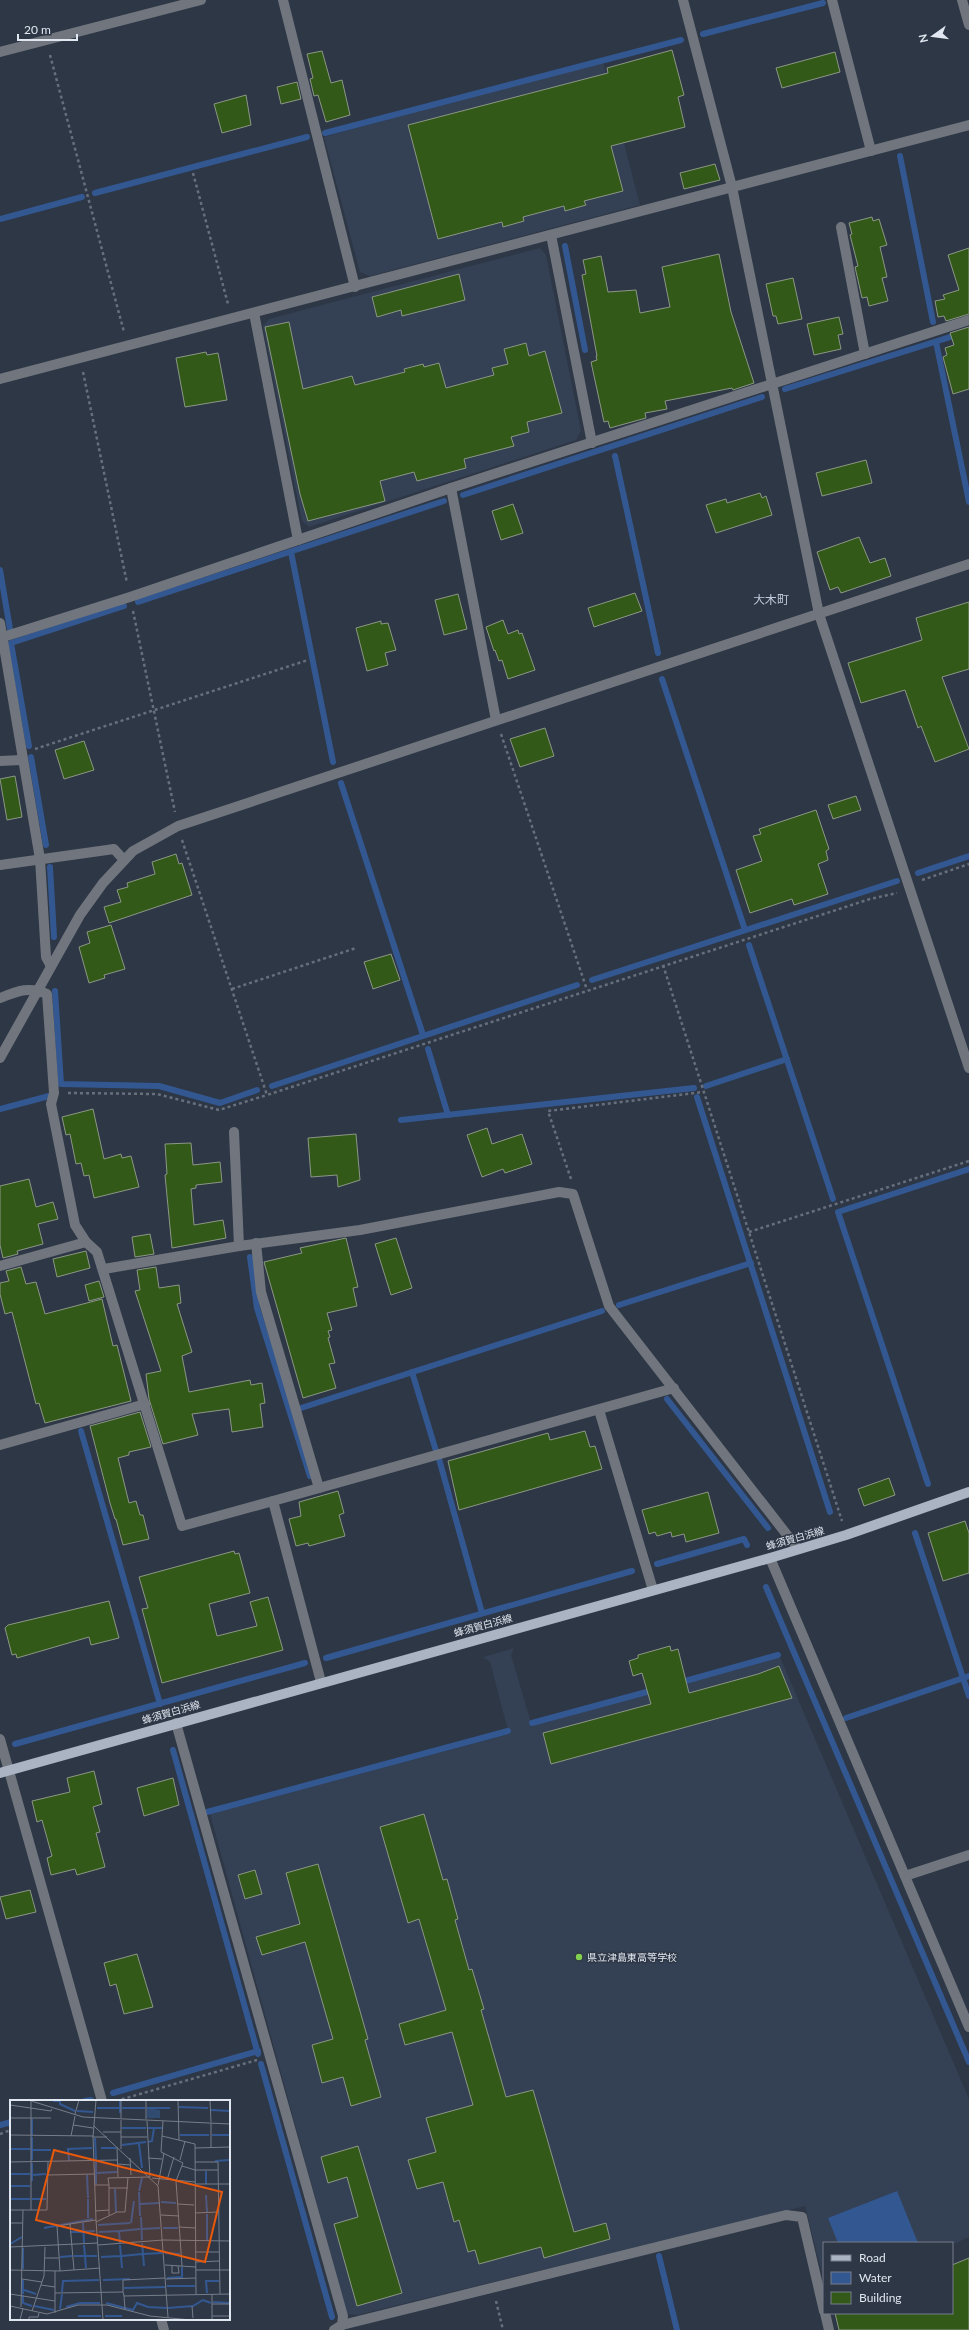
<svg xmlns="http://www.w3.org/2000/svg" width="969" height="2330" viewBox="0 0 969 2330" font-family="Lato,'Noto Sans JP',sans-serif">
  <rect width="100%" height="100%" fill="#2e3746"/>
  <!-- built -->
  <g fill="#344054">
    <polygon points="603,62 640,205 370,276 360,272 324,137"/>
    <polygon points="540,248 546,255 581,431 576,440 309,527 302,521 263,326 269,319"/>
    <polygon points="514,1648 511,1655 532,1726 780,1657 969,2099 969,2237 952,2245 824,2243 824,2281 805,2206 357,2315 347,2314 210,1814 509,1734 490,1662 483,1657"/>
  </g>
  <!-- water -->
  <polygon fill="#335891" points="897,2191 918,2243 838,2243 828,2218"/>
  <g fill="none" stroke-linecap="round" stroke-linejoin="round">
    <!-- stream -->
    <g stroke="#335891" stroke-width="6">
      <polyline points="703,34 823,3"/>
      <polyline points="325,133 681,40"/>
      <polyline points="900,156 933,322"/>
      <polyline points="95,193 307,137"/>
      <polyline points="0,219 82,197"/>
      <polyline points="565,246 585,350"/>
      <polyline points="936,342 969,502"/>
      <polyline points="785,389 969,331"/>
      <polyline points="615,456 658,653"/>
      <polyline points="463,495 762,397"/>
      <polyline points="291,552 333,762"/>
      <polyline points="0,570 10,629"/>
      <polyline points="138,602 444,501"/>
      <polyline points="662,679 745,930"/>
      <polyline points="29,746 11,643 124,606"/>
      <polyline points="31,757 46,845"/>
      <polyline points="341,783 423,1035"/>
      <polyline points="50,867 54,937"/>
      <polyline points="918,873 969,856"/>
      <polyline points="749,945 833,1199"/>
      <polyline points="592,980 897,881"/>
      <polyline points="55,991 61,1084 159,1086 220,1103 257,1090"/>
      <polyline points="428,1049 448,1115"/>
      <polyline points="272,1086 577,985"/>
      <polyline points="706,1086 787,1059"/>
      <polyline points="697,1097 830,1512"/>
      <polyline points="0,1109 49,1096"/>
      <polyline points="401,1120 694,1088"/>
      <polyline points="250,1257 257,1308 310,1476"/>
      <polyline points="619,1305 751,1263"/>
      <polyline points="412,1372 436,1451"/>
      <polyline points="667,1399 768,1528"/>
      <polyline points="301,1408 602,1311"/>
      <polyline points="81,1431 160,1704"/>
      <polyline points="439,1459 482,1613"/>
      <polyline points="928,1484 838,1212 969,1169"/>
      <polyline points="915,1533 969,1696"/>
      <polyline points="657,1564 744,1539 747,1545"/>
      <polyline points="766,1587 969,2062"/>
      <polyline points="326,1658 632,1571"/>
      <polyline points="678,1683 778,1655"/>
      <polyline points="846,1718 969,1676"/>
      <polyline points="532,1723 654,1690"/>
      <polyline points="15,1744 305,1663"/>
      <polyline points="173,1750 258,2054"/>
      <polyline points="207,1812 508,1731"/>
      <polyline points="261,2064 332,2317"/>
      <polyline points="113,2093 258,2051"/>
      <polyline points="85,2101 91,2100"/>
      <polyline points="0,2125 11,2122"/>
      <polyline points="659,2256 677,2330"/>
    </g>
  </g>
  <!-- building -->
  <g fill="#335918" stroke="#8b9785">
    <polygon points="672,50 684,95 678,97 685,127 611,146 623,191 584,201 586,205 565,211 564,206 523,217 524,221 503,227 502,222 438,239 408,125 608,73 607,68"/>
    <polygon points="322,51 331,83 342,80 350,115 326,122 318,95 314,96 310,79 313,78 307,54"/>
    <polygon points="835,52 840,72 782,88 776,68"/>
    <polygon points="297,82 301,99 281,104 277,87"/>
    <polygon points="246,95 251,125 222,133 214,104"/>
    <polygon points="715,164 720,180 684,189 680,173"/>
    <polygon points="872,217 873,221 879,219 887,245 880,247 887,277 882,278 888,301 869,306 867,297 862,298 855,267 858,266 850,235 852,234 849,223"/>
    <polygon points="969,248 969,314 946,321 944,316 938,317 935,301 945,299 943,295 959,290 948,255"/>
    <polygon points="719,254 731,312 754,383 733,390 732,388 665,401 667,409 645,413 646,418 610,428 608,421 604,422 591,362 597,360 596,356 597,356 582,275 586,274 583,260 601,256 608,292 636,290 640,313 670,307 662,267"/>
    <polygon points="459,274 465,300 402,316 401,310 377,317 372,297"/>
    <polygon points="793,278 802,319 778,324 776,316 773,316 766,284"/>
    <polygon points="839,317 843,334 838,335 841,349 814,355 807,324"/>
    <polygon points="289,322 303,389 352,376 355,385 405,372 404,369 423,364 424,367 439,363 446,388 494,375 492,368 508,364 504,349 526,343 529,356 545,351 562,413 527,422 529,432 511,437 514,446 464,459 466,468 417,481 414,472 380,481 385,501 308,521 300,494 265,327"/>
    <polygon points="969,327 969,389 953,394 943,357 947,355 945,348 954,345 950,333"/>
    <polygon points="206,352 207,355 218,353 227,400 185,407 176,358"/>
    <polygon points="866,460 872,483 822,496 816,473"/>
    <polygon points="760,493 762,498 766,496 772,515 716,533 706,505 726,499 727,503"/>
    <polygon points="513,504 523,533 501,540 492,511"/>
    <polygon points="859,537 870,563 885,558 891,576 841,593 838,587 830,590 817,552"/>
    <polygon points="635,593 642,611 594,627 588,608"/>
    <polygon points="458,594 467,629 444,635 435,600"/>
    <polygon points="969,602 969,669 942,677 969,749 935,762 921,726 918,728 905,690 861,703 848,663 922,640 916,618"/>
    <polygon points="503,620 508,634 518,630 519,634 522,633 535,670 508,679 502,660 499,661 495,650 494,651 486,627"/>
    <polygon points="381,621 381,624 388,623 396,650 385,653 388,665 367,671 356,628"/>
    <polygon points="545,728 554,756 520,767 510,739"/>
    <polygon points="84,741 94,770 64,779 55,750"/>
    <polygon points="15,776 22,817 7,820 0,779"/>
    <polygon points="856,796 861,810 833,819 828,805"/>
    <polygon points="816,810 829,849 826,851 828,860 818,864 828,894 794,905 792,899 750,913 736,870 762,861 753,836 761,834 759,829"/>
    <polygon points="176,854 179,864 182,863 192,895 109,923 104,907 121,902 117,890 128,887 127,883 155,874 152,862"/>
    <polygon points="111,925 125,969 104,975 105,978 89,983 79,947 90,943 87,932"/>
    <polygon points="391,954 400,980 373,989 364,962"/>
    <polygon points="93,1109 104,1159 121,1154 122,1158 131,1156 139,1187 94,1198 89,1175 84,1176 81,1163 76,1164 70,1134 66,1135 62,1117"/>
    <polygon points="487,1128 492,1144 522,1134 532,1164 505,1173 503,1169 482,1177 467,1135"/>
    <polygon points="356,1134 360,1180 338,1187 337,1175 311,1177 308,1138"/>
    <polygon points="191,1143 193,1165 220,1162 222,1182 196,1185 196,1188 191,1189 194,1225 223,1220 226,1238 172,1248 165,1175 167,1174 165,1144"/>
    <polygon points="29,1179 36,1207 53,1202 58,1219 38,1224 43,1244 17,1251 18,1254 3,1258 0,1245 0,1186"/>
    <polygon points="150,1234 154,1254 135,1257 132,1237"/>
    <polygon points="346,1238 358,1287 353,1288 357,1306 327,1313 332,1330 328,1331 330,1337 328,1338 335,1363 329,1364 336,1388 303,1398 264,1262 302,1253 300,1248"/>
    <polygon points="396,1238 412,1288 391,1295 375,1244"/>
    <polygon points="86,1251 90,1268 57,1277 53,1259"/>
    <polygon points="21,1267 26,1284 36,1282 45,1314 102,1299 113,1346 117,1345 131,1401 45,1423 39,1403 36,1404 12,1312 5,1314 0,1294 0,1283 9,1281 6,1271"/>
    <polygon points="156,1267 159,1288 179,1285 181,1303 177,1304 192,1352 182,1356 189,1392 250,1380 251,1385 262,1383 265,1403 260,1404 263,1427 232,1432 229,1409 192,1414 198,1435 163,1444 149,1399 146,1374 161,1371 135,1291 140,1290 137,1270"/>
    <polygon points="99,1281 104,1297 89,1301 85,1285"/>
    <polygon points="140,1412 151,1447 129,1452 129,1455 118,1458 129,1503 136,1501 140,1515 143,1515 149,1539 123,1545 116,1519 115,1519 110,1503 90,1426"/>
    <polygon points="585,1431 590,1447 595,1446 602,1469 459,1510 448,1461 548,1433 550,1440"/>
    <polygon points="889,1478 895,1495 864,1506 858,1489"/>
    <polygon points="338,1491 344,1513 339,1515 345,1536 309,1546 308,1543 296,1546 289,1519 301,1516 299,1502"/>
    <polygon points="708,1492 719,1533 686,1542 684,1534 672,1537 671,1532 657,1536 655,1532 649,1534 642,1510"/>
    <polygon points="965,1521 969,1533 969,1573 943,1581 928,1533"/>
    <polygon points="234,1551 235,1554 239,1553 250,1593 209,1604 217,1636 257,1626 250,1602 268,1597 283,1650 162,1683 142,1609 148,1608 139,1577"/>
    <polygon points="109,1601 119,1638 91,1645 89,1637 17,1658 16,1654 12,1655 5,1628 8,1625"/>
    <polygon points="670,1646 671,1651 678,1649 689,1693 758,1674 779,1666 792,1698 551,1764 543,1733 651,1704 642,1673 633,1676 629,1661 638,1658 638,1655"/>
    <polygon points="94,1771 102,1804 93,1807 100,1832 96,1833 105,1867 77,1875 75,1869 51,1875 47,1858 52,1856 42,1820 37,1822 32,1801 70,1792 67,1778"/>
    <polygon points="173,1778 179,1805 144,1816 137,1788"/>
    <polygon points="424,1814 443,1880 447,1879 458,1919 455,1920 469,1970 472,1969 484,2009 481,2010 506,2097 533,2090 574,2232 606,2223 610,2239 544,2258 541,2247 479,2264 475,2250 468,2252 459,2220 454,2222 443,2182 417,2189 408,2160 436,2152 426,2118 473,2105 452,2032 405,2045 399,2024 446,2010 419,1919 408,1923 380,1827"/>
    <polygon points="318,1864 368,2039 365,2040 381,2097 351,2106 343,2077 322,2083 312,2045 333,2039 305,1942 262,1955 256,1937 300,1924 286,1873"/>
    <polygon points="255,1870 262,1894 245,1899 238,1875"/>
    <polygon points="30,1890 36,1912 6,1919 0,1897"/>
    <polygon points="137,1954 153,2007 124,2014 116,1984 110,1986 104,1963"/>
    <polygon points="358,2146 402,2293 357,2306 334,2224 358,2217 347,2177 328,2183 321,2157"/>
    <polygon points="969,2258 969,2330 839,2330 835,2313 952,2313 952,2265"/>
  </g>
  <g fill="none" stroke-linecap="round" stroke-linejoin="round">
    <!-- path -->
    <g stroke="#676f7c" stroke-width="2.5" stroke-dasharray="3 3" stroke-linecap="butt">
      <polyline points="50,55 124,332"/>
      <polyline points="193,173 228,304"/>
      <polyline points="83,372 127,583"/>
      <polyline points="133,611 175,812"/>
      <polyline points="501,734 587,990"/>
      <polyline points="35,749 308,660"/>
      <polyline points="182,840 267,1095 870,899 897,893"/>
      <polyline points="922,880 969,864"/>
      <polyline points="663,965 842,1521"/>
      <polyline points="232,989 356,948"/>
      <polyline points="68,1093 157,1094 219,1110 267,1095"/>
      <polyline points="571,1179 548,1111 703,1092"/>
      <polyline points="749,1232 969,1161"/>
      <polyline points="116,2101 257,2060"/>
      <polyline points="0,2134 11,2130"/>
      <polyline points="496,2301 503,2330"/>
    </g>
    <!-- minor -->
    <g stroke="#71767e" stroke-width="10">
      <polyline points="283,0 355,287"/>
      <polyline points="683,0 732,187 819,614 969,1068"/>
      <polyline points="832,0 871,151"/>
      <polyline points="962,0 969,25"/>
      <polyline points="0,52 201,0"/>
      <polyline points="841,227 865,354"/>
      <polyline points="551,235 592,443"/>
      <polyline points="254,313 298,540"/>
      <polyline points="0,379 969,125"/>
      <polyline points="451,488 496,720"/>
      <polyline points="0,623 40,859 46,957 51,966"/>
      <polyline points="0,638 130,597 451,488 969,320"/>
      <polyline points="0,761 22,760"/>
      <polyline points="0,865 114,849 124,860"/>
      <path d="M 0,998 C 18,991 30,986 47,994 L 54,1093 L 51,1104 L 75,1225 L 86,1242 L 97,1252 L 182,1526 L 273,1501 L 321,1682"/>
      <polyline points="0,1058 80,915 103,883 133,851 178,826 969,564"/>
      <polyline points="234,1132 239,1246"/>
      <polyline points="256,1243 261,1292 319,1488"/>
      <polyline points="0,1266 86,1242"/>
      <polyline points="104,1269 239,1246 360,1230 559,1192 573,1194 609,1306 798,1549"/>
      <polyline points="599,1410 653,1590"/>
      <polyline points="0,1445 145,1404"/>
      <polyline points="273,1501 674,1388"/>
      <polyline points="770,1558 969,2027"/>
      <polyline points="176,1723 343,2316 342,2325"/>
      <polyline points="0,1739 102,2101"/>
      <polyline points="905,1876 969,1855"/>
      <polyline points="825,2313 829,2330"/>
      <polyline points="161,2319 164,2330"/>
      <polyline points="334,2330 342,2325 786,2215 802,2217 824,2311"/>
    </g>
    <!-- major -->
    <polyline stroke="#aab4c3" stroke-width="10" points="0,1773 770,1558 846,1535 969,1492"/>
  </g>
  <!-- markers -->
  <circle fill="#82d04f" stroke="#2e3746" stroke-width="1.5" cx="579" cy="1957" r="4"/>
  <g text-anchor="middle" stroke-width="3" stroke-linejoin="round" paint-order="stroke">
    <!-- street labels -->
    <g font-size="10" fill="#e1e7f0" stroke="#2e3746">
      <text transform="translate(795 1538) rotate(-16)" y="4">蜂須賀白浜線</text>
      <text transform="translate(483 1625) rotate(-15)" y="4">蜂須賀白浜線</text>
      <text transform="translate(171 1712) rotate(-16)" y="4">蜂須賀白浜線</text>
    </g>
    <!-- poi labels -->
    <g font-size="10" fill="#e1e7f0" stroke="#2e3746" text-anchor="start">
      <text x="587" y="1961">県立津島東高等学校</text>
    </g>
    <!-- quarter labels -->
    <g font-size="12" fill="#bec9db" stroke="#2e3746">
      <text x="771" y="604">大木町</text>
    </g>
  </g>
  <!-- overview -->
  <g transform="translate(10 2100)">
    <rect width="220" height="220" fill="#2e3746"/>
    <path d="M 137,8 L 150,10 L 150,18 L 137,18 Z" fill="#314a6f"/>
    <path fill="none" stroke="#335891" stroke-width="2" d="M 110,0 L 110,13M 43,1 L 50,1 L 50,4 L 65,11M 169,7 L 198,8M 87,8 L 110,8M 112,8 L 135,8M 137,8 L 160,8M 201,10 L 220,11M 67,11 L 83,12M 112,28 L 136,28M 138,28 L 152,28M 22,35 L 22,19M 170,35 L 199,35M 202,35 L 220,35M 85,38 L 86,60M 138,42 L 142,41 L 144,28M 129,44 L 132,68M 112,45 L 136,42M 91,48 L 106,48M 0,49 L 20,49M 23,50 L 41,50M 22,60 L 22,37M 59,61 L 58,49 L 82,48M 205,61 L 220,60M 86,62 L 86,84M 196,71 L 196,84M 86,73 L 107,72M 0,74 L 20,74M 22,75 L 36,74M 77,75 L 78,98M 22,81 L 22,63M 0,86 L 20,86M 105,89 L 106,112M 129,91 L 132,78M 129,92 L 130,116M 196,95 L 197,112M 0,99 L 20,99M 22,99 L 36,99M 78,99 L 78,118M 151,102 L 166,103M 130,104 L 149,103M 197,114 L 197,141M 131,117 L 132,140M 73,123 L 74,143M 121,123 L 124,101M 88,125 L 120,123M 34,128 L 83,119M 153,128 L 168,128M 132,129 L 150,128M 110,131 L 130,129M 61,132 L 85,131M 89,132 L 109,131 L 110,143M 132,143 L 134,166M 0,144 L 12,137M 74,145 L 76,168M 110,145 L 112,168M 155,153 L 170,154M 133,154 L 152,153M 64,156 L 87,156M 112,156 L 132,154M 50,157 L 62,156M 91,157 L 110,156M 13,169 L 13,148M 157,178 L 172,177 L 172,167M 93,180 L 120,179M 157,186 L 185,186M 114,188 L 155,187M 14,190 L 26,194M 52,192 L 53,181 L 89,180M 197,193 L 196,181 L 209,181M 13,194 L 13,180M 13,195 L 13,203 L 22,206M 203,202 L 220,203M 96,203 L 123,210 L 127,203 L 138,207 L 157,208M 24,206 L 44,210M 56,207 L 70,203 L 90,203M 158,208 L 183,206 L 193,200 L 201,203M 50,209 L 52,194M 68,216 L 91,216M 95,216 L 112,216"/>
    <path fill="none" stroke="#767d8a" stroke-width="1" d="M 18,0 L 73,17 L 220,24M 86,0 L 83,37 L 86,120 L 93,220M 111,0 L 111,18M 136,0 L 136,19M 168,0 L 169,40M 200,0 L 201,22M 0,5 L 41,11 L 42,9M 65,14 L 69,0M 0,18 L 41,18M 137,21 L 140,77M 153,21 L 151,52 L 173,63 L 166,81 L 172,166M 201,23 L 201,47M 63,25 L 83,28M 84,26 L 148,86 L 158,217M 93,32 L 111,32M 0,35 L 83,36M 61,36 L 65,16M 152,36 L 185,44 L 186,194M 83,37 L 97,37M 111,37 L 137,37M 107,47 L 108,77M 185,48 L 220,47M 111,49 L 111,20M 120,58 L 121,75M 138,58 L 152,59M 170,60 L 175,41M 0,62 L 107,60M 185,62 L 208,62 L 210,194M 108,64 L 120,65M 172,66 L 185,70M 185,70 L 208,70M 38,75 L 84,74M 142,78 L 185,82M 157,80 L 164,57M 185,84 L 220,84M 85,85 L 99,85 L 98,78 L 140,77M 99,85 L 99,115M 148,85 L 154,53M 99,88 L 118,88M 168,104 L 184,105M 0,110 L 13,110M 21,110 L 21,1M 85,111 L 99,110M 185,113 L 208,112M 151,115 L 169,116M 86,122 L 107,112 L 115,112 L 118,77M 0,123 L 13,123M 60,124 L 64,170M 169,127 L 185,128M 88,145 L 153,140 L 220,141M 0,147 L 88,143M 185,152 L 209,152M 35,158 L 49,158M 186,162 L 209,161M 155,165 L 186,167M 162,166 L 162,173 L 169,173 L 168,166M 0,170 L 50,171 L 90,168M 186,170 L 220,170M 50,171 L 47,126 L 86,120M 12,179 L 32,182M 156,179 L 186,178M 31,185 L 45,187M 113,192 L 113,180 L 155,178M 45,193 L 113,192 L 114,196 L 220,194M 0,194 L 45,201M 202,194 L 202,220M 114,196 L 115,209M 202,204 L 220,204M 0,206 L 37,214 L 68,205 L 97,205 L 140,216 L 181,220M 182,206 L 183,218M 11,207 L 13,110 L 37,110 L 38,62M 22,211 L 34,176 L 35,147M 45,213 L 45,171M 202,216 L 220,216M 10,220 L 13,208M 19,220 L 19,217 L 28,217 L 29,213"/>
    <path fill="#e8590c" fill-opacity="0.15" stroke="#e8590c" stroke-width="2" d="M 44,50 L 212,92 L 195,162 L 26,120 Z"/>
    <rect width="220" height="220" fill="none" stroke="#e1e7f0" stroke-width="2"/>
  </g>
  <!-- legend -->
  <rect x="823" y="2242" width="130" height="72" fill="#2e3746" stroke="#767d8a"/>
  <rect x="831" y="2255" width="20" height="6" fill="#aab4c3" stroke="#767d8a"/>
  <text x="859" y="2262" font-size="12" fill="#e1e7f0">Road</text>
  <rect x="831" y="2272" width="20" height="12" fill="#335891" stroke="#767d8a"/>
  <text x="859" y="2282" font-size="12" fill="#e1e7f0">Water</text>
  <rect x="831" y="2292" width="20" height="12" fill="#335918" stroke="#767d8a"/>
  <text x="859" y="2302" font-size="12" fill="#e1e7f0">Building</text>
  <!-- north arrow -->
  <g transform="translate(933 36) rotate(256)" stroke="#2e3746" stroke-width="3" paint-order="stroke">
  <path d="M0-3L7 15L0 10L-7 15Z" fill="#e1e7f0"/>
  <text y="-6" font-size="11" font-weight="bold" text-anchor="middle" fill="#e1e7f0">N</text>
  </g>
  <!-- scale -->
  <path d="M18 34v6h59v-6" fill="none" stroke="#e1e7f0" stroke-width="2"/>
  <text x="24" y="34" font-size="12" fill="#e1e7f0" stroke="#2e3746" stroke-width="3" paint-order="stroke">20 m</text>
</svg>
